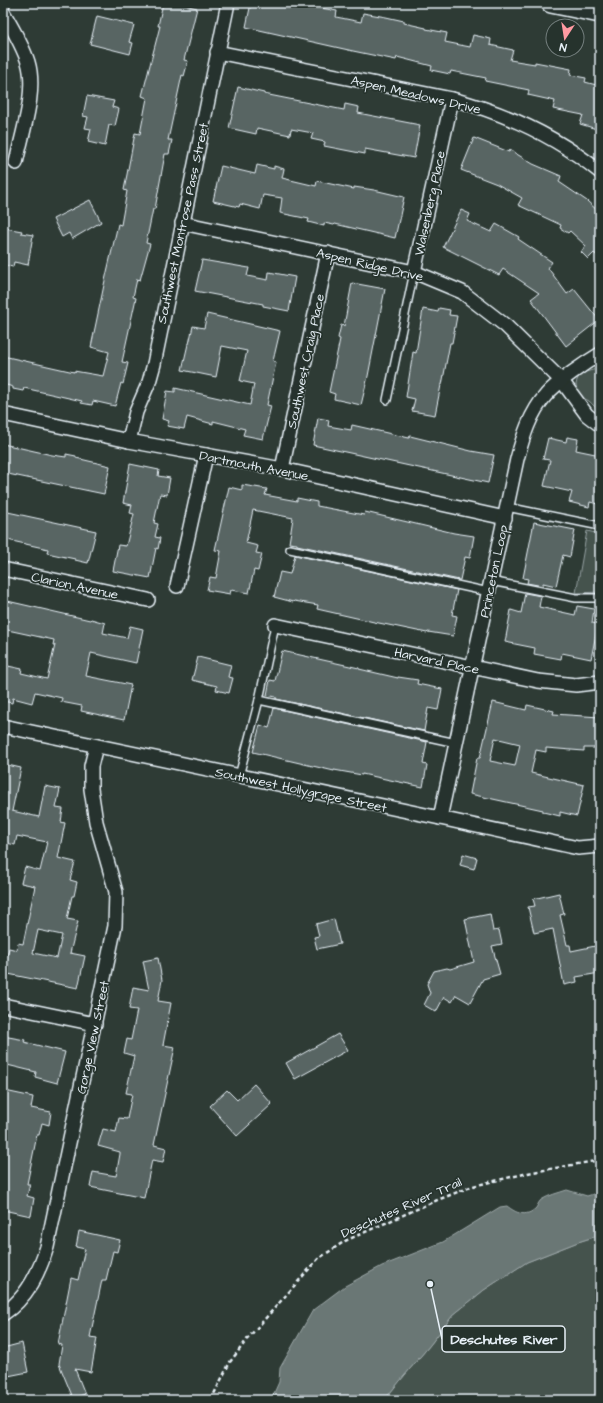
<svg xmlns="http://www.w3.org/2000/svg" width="603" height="1403" viewBox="0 0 603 1403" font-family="'Architects Daughter',sans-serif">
  <rect width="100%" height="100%" fill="#2e3b35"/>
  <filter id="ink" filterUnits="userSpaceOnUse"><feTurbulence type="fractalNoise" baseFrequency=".025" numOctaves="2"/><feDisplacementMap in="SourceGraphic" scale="8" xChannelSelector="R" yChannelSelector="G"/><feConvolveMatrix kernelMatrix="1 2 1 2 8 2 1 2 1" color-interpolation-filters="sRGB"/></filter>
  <g filter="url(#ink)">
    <!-- green -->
    <g fill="#45524e" stroke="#96a2a3">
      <path d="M 600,367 L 600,412 C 596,409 593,404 589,401 C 586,399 583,399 580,396 C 574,390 575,378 582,374 C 588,370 594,371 600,367 Z"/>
      <polygon points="587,531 600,534 600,592 576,593"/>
      <polygon points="600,1235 600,1400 384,1400 430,1345 453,1315 484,1290 527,1262 578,1242"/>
    </g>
    <!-- water -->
    <path fill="#6b7775" stroke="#9da8a9" d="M 567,1190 L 587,1196 L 600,1192 L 600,1235 L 578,1242 L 527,1262 L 484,1290 L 453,1315 L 430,1345 L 384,1400 L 271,1400 L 279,1382 L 280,1368 L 313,1310 L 345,1286 L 382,1266 L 443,1242 L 500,1207 L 507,1206 C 516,1213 526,1218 536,1208 C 538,1205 538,1203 541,1200 C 549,1195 558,1193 567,1190 Z"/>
    <!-- building -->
    <g fill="#596563" stroke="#e8f1f8" fill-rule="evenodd">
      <polygon points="163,3 176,3 197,8 184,60 188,61 184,76 182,75 168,140 172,140 169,154 165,154 155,209 153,209 146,243 150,244 140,280 137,279 133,297 136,298 122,362 128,363 123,384 121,383 115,406 93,401 92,405 81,403 82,401 24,388 23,391 13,389 13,387 3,384 3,356 74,372 74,371 103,376 109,352 91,347 104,285 118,224 121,225 127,191 124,190 135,133 140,134 147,98 142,96 160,26 158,26"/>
      <polygon points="251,3 310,3 317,5 316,7 337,11 336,17 361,22 363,13 386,17 404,21 404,23 426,28 426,29 447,33 445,42 470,47 473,35 491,39 490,45 513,50 510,60 535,64 535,62 571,69 570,75 586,78 585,82 600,86 600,130 580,124 583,115 553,109 555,101 528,95 529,90 485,81 486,78 451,71 450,74 431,70 432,66 397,57 396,60 353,51 246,27"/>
      <polygon points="97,16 134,25 129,42 133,43 130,54 90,44"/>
      <polygon points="238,87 264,93 264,94 344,110 345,104 359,107 358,113 420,125 414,158 365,149 365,154 324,146 325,142 311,139 313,133 291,129 290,135 257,128 256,134 229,128"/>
      <polygon points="87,96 114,101 112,107 119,109 115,126 109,125 105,146 88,142 91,129 85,128 88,117 83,116"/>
      <polygon points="474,138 509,152 510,150 533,164 561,176 559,182 587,201 600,213 600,258 594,253 588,259 581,252 586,246 570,231 568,233 560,228 561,225 518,205 522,198 497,184 461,170"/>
      <polygon points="257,165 274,169 274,166 284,169 282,178 316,186 317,181 354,189 354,187 374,190 404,197 395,238 335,224 334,225 324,223 324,226 308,222 309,219 280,213 282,198 263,195 260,209 240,204 239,207 213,201 221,166 255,174"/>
      <polygon points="90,200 101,222 72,239 69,233 62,237 53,219"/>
      <polygon points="461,210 470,214 467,221 491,232 496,224 519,237 518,239 552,262 548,268 567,294 574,289 599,320 566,346 531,299 539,293 503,269 499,275 443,247"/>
      <polygon points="5,228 22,231 21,233 33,235 28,265 14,262 13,267 3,265 3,236"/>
      <polygon points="202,260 249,268 247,276 268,280 269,272 295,277 289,311 263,306 263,304 195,291"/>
      <polygon points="352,283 385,289 368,376 361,405 334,399 335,394 329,392 340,339 338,338 341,325 344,326"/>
      <polygon points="439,308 450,310 449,315 457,316 452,343 450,343 442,385 441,385 435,415 412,411 415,399 406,397 413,352 416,353 423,309 438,312"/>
      <polygon points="207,314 280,331 273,361 276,362 267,405 271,406 263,439 243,435 245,429 213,421 213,424 187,417 184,429 167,426 169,421 162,419 167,391 175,392 175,388 250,405 254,384 240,381 247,351 222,346 216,377 182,370 188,344 189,344 193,326 204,328"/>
      <polygon points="318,418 329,420 328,426 351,430 352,425 409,438 410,436 471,451 494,455 488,483 313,445"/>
      <polygon points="567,437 578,439 576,450 600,455 600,496 598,504 590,502 589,507 569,502 572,492 544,486 550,460 543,459 548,438 566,442"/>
      <polygon points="3,444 52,455 66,457 66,454 76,456 76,458 110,466 104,494 3,473"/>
      <polygon points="130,464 159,470 158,476 170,478 167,495 160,494 154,523 158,524 155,537 160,538 158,549 156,548 150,578 113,571 118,545 126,546 134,514 130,513 132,505 123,503"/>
      <polygon points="242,485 267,489 265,495 297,501 297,498 317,502 317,506 364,515 365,512 454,533 474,536 470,558 465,557 460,580 459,580 297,545 297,544 289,543 293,518 253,510 246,543 258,546 256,553 262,554 258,571 254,570 249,593 231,590 230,594 207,590 210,577 216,578 221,551 215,550 229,487 242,490"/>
      <polygon points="3,511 96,531 88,563 75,560 75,559 47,553 48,549 3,539"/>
      <polygon points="534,522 575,530 570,557 563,555 556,586 543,583 543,586 527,583 528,579 523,578"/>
      <polygon points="295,555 457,590 452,615 457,616 453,636 428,632 427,633 374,622 317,609 318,605 294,601 293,602 274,597 280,572 290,574"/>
      <polygon points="525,593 541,596 539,607 575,615 577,606 594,609 592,623 598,624 591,659 562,653 561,659 534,654 535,648 505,642 511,610 521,613"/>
      <polygon points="3,600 90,620 91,619 105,623 103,633 127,638 130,626 143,629 136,663 91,653 86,676 131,685 124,720 81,711 82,706 61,702 62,698 35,692 32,703 13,698 12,703 3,701 3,668 7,669 8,666 22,669 21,673 47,679 55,645 53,645 54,640 3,629"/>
      <polygon points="282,651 359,668 359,669 398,678 398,677 418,680 417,684 442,689 438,710 428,708 424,731 276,699 276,697 267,695 270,680 275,681"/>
      <polygon points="198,657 231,665 228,677 233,678 229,693 216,690 217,686 192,680"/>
      <path d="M 493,702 L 526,710 L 527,705 L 554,711 L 553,714 L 600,717 L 600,748 L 584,748 L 584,751 L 546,748 L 546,752 L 536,750 L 531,773 L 584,785 L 577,816 L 560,812 L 560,816 L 543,812 L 543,810 L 470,794 L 477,758 L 480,758 ZM 495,738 L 520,744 L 515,766 L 490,761 Z"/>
      <polygon points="274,708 427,742 423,764 427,765 423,787 362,774 362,775 334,770 334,771 253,752 260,725 269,728"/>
      <path d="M 3,764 L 21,768 L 12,811 L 39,817 L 45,786 L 60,789 L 56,808 L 63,809 L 61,822 L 65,823 L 58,858 L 75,862 L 70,880 L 77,882 L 74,896 L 72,896 L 67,919 L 78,921 L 70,953 L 85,956 L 78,988 L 3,973 L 9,948 L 17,950 L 18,943 L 23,944 L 35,886 L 21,883 L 25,867 L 40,871 L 47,842 L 17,836 L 15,845 L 3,842 ZM 38,930 L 62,935 L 57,958 L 33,953 Z"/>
      <polygon points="463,854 477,858 474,869 460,865"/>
      <polygon points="559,893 564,914 560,915 567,945 570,945 571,951 600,945 600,973 576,977 577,982 564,985 553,929 534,933 528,907 535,906 533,899"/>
      <polygon points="490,914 493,931 499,930 502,944 492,946 500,974 483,979 470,1003 456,995 452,1002 444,997 436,1012 424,1005 430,993 427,984 434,971 447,968 450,969 474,962 465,919"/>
      <polygon points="334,919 340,944 317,949 314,937 319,936 316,924"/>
      <polygon points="158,958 162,980 158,1001 171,1003 163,1045 175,1047 154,1145 166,1148 163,1162 152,1160 144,1198 90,1187 93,1172 116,1176 120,1154 120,1152 98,1146 103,1129 116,1132 119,1118 127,1119 132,1094 126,1093 134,1056 124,1053 127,1039 131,1040 137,1010 129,1009 133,987 149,990 143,961"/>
      <polygon points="338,1034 348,1050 295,1079 286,1063"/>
      <polygon points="3,1036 25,1040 24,1042 65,1052 57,1083 35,1077 36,1072 3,1064"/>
      <polygon points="254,1084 272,1104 237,1136 210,1106 227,1090 237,1100"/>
      <polygon points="5,1091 33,1097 31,1108 51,1112 49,1125 42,1123 39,1135 37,1135 27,1184 30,1184 27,1196 34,1198 31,1216 3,1210 3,1101"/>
      <polygon points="79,1231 120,1240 117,1252 113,1251 106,1280 102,1280 90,1337 97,1338 91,1372 75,1369 85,1394 73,1398 59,1364 62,1345 58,1344 71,1278 78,1280 85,1249 76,1247"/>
      <polygon points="22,1343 28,1372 3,1377 3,1348"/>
    </g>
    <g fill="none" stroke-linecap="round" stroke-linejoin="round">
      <!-- lane casing -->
      <g stroke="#e8f1f8" stroke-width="10">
        <g id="lane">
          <polyline points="387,400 414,272"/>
          <polyline points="507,507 600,526"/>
          <polyline points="290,549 489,592"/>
          <polyline points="491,581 576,598 600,598"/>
          <polyline points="259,700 456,743"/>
          <polyline points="239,776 259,700 275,625"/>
        </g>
      </g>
      <!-- street casing -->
      <g stroke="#e8f1f8" stroke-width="16">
        <g id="street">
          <path d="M 3,12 C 12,28 22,44 28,62 C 37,92 22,133 16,163"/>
          <path d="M 217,52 L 452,99 C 505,113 557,137 600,172"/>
          <polyline points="182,223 414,272 462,292 506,326 562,381 587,415 600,425"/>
          <polyline points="414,272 452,99"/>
          <polyline points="3,414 129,441 282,469 505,518"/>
          <polyline points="129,441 136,412 149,382 154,364 228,3"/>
          <polyline points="282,469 328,253"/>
          <polyline points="3,569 148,600"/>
          <polyline points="177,586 206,455"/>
          <polyline points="275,625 538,681 576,685 600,682"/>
          <polyline points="3,726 440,818 578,848 600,846"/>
          <path d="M 440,818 L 517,459 C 523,437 530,413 546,395 C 557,382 585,363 600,354"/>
          <polyline points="3,1005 95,1024"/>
          <path d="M 3,1314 C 27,1298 39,1273 47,1247 L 115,926 L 116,892 L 96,822 L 91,789 L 91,766 L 96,746"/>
        </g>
      </g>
      <!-- secondary casing -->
      <g stroke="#e8f1f8" stroke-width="22">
        <polyline id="secondary" points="551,3 600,13"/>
      </g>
      <!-- path -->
      <polyline stroke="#e8f1f8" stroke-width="2.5" stroke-dasharray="4 3" stroke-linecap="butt" points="211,1400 230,1362 249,1337 318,1259 345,1241 435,1201 473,1186 528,1173 600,1160"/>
      <!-- lane -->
      <use href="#lane" stroke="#26332d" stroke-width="7"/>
      <!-- street -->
      <use href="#street" stroke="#26332d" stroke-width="13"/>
      <!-- secondary -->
      <use href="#secondary" stroke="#26332d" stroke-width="19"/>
    </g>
  </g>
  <g text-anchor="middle" stroke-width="3.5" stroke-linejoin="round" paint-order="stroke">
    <!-- street labels -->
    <g font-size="13" fill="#e8f1f8" stroke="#26332d">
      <text transform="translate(416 94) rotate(13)" y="5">Aspen Meadows Drive</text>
      <text transform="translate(429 203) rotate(-78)" y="5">Walsenberg Place</text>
      <text transform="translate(182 223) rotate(-78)" y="5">Southwest Montrose Pass Street</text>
      <text transform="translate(370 264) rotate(13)" y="5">Aspen Ridge Drive</text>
      <text transform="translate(305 361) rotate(-78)" y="5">Southwest Craig Place</text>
      <text transform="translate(254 465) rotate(11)" y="5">Dartmouth Avenue</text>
      <text transform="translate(493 571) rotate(-78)" y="5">Princeton Loop</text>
      <text transform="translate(75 585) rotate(12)" y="5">Clarion Avenue</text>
      <text transform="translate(437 660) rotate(12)" y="5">Harvard Place</text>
      <text transform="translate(301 789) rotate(12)" y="5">Southwest Hollygrape Street</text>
      <text transform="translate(92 1037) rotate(-78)" y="5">Gorge View Street</text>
      <text transform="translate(401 1207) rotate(-24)" y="5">Deschutes River Trail</text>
    </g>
  </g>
  <!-- callouts -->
  <path fill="none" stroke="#e8f1f8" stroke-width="1.5" d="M430 1284L442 1339"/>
  <circle fill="#e8f1f8" stroke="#26332d" stroke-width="1.5" cx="430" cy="1284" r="4"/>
  <rect fill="#26332d" stroke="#e8f1f8" stroke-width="1.5" x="442" y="1326" width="123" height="26" rx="4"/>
  <g font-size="14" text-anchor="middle" font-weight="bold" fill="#e8f1f8">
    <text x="504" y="1344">Deschutes River</text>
  </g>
  <!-- margin -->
  <rect width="603" height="1403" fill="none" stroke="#26332d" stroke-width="16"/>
  <rect x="8" y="8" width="587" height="1387" fill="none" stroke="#e8f1f8" stroke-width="1.5" filter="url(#ink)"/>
  <!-- north arrow -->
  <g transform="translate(565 38) rotate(192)"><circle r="19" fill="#26332d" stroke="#747f7e"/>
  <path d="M0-3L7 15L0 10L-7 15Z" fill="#ff9aa2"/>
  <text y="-6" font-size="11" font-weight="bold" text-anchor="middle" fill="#e8f1f8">N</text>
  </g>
</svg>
